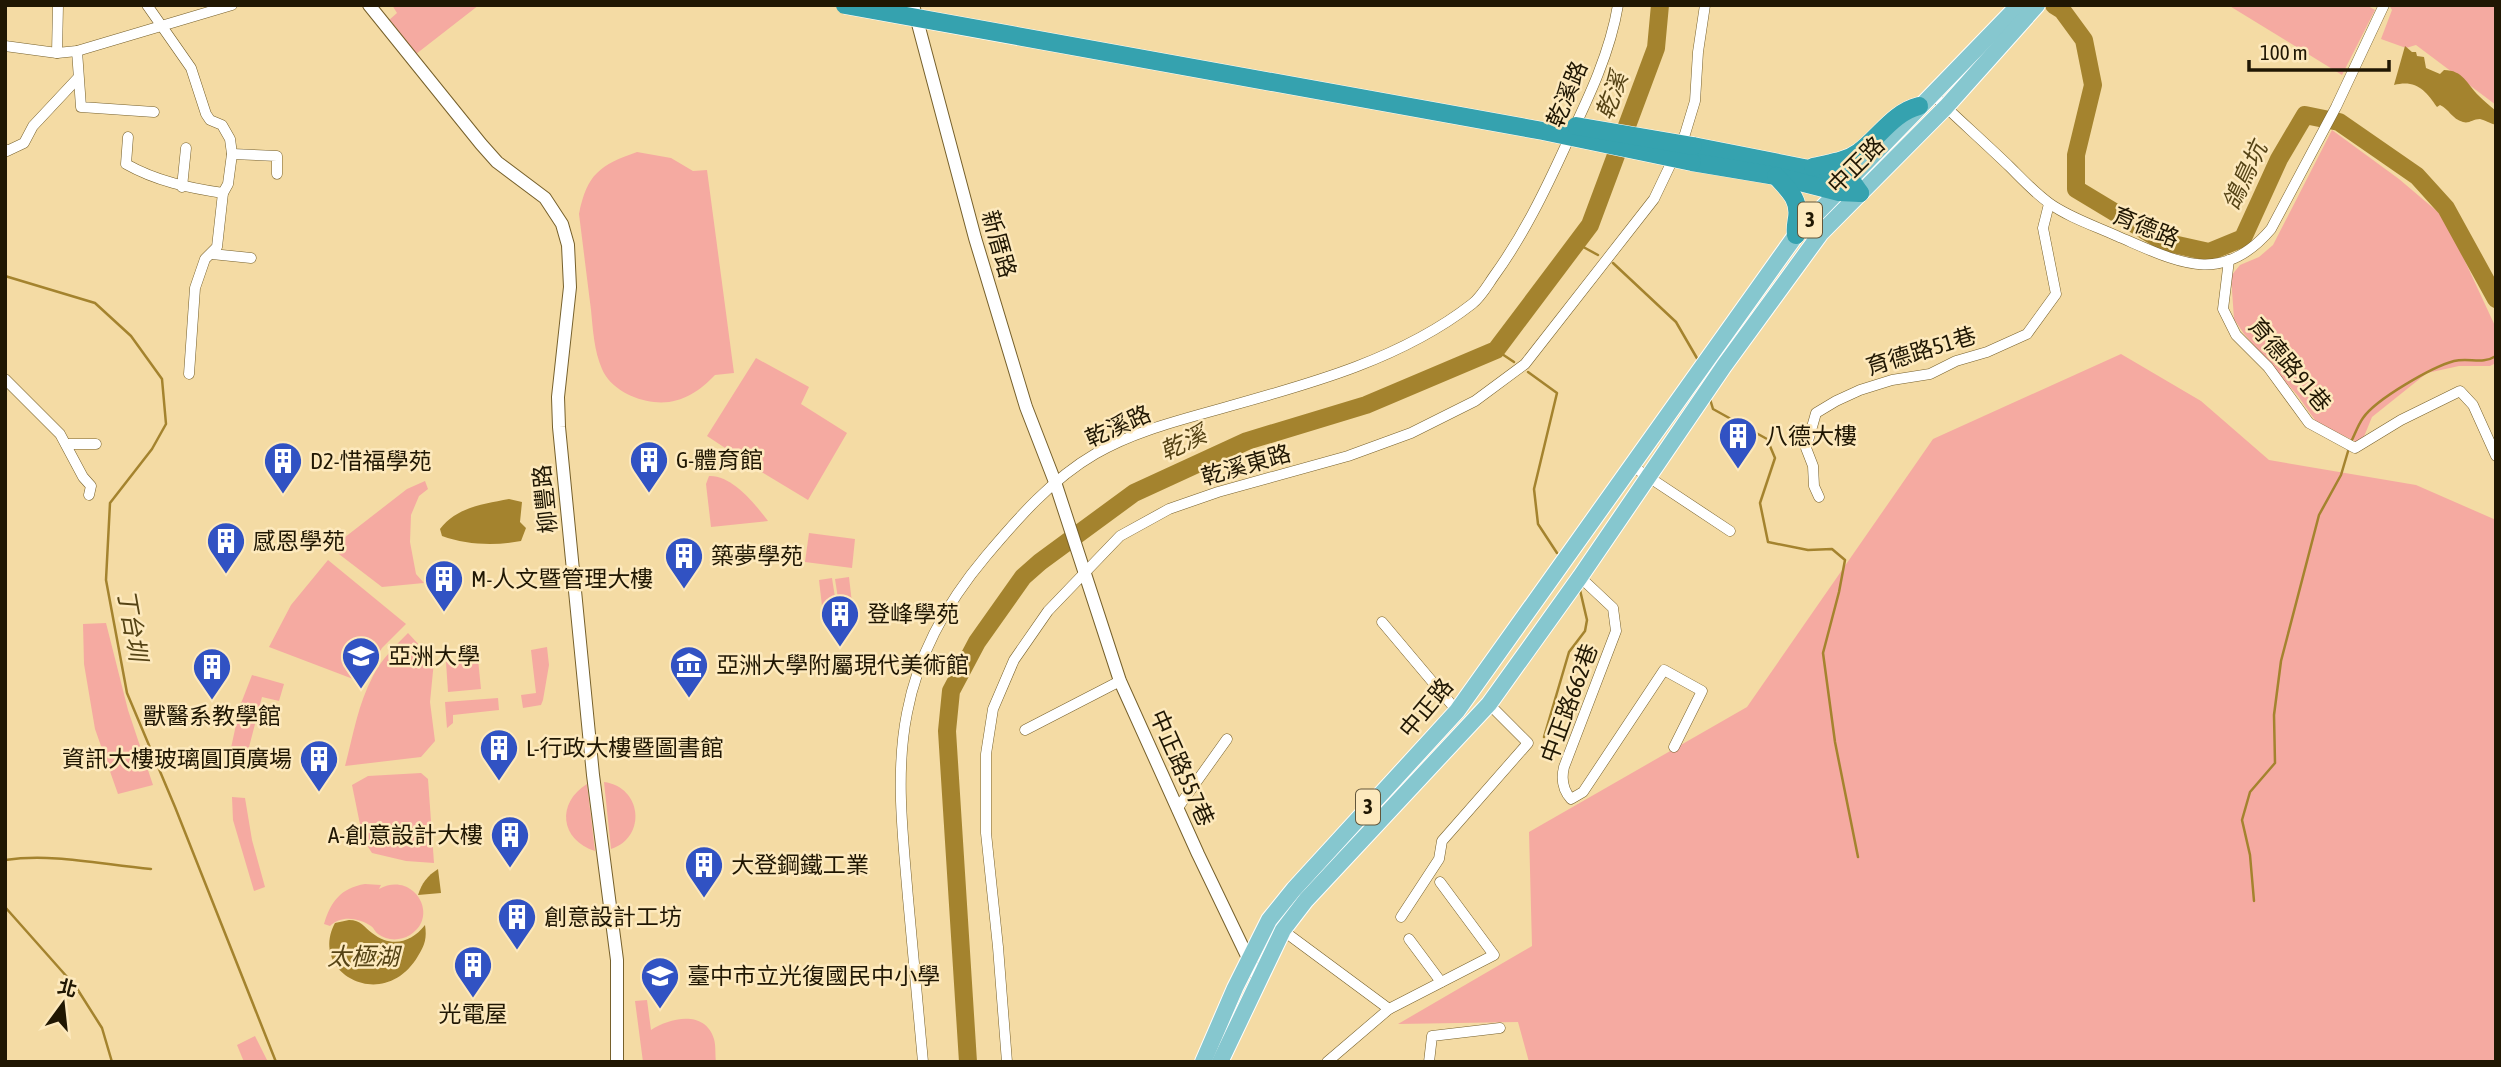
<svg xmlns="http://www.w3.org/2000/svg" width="2501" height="1067" viewBox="0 0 2501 1067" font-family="'Asap Condensed','Noto Sans TC',sans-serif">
  <rect width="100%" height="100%" fill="#f4dba4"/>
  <!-- green -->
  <g fill="#f5aaa1">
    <polygon points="392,5 479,5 416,54 388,21 397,13"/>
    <polygon points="2228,5 2366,5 2375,10 2342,75"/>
    <polygon points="2389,5 2496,5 2496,105 2416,45 2406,48 2381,39 2392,10"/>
    <polygon points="2332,130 2399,179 2445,218 2496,328 2496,363 2490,366 2459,366 2427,373 2372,417 2361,444 2317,423 2298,396 2244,334 2234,319 2231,276 2240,265 2259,257 2273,245"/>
    <path d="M 637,152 L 671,158 L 693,171 L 707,170 L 734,373 L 715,375 C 699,392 679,405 654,402 C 634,400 610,388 602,369 C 594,351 593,330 591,310 C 587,278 583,246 579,214 C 587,174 600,165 637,152 Z"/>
    <polygon points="2121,354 2201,401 2269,460 2416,485 2496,520 2496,1062 1529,1062 1518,1022 1398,1024 1532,946 1529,832 1747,707 1933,439"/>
    <polygon points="756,358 809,387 801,404 847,433 808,500 760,471 707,436"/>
    <path d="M 709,476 C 732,475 755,504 768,521 L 711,527 L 706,484 Z"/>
    <polygon points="425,481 428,489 419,496 411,515 410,542 416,574 424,583 382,587 331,548 407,489"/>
    <polygon points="809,533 855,539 852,568 805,562"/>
    <polygon points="328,560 406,624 382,648 361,682 269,647 291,605"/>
    <polygon points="849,577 852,603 839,605 835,579"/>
    <polygon points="832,578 836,604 822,606 819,580"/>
    <polygon points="106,623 128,710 153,785 118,794 95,729 84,664 83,624"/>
    <path d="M 408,633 L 434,661 L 430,702 L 435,741 L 421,757 L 345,766 C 353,736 358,704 373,676 C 381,660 395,646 408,633 Z"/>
    <polygon points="547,647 549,665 543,700 541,705 523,708 521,695 536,693 531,650"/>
    <polygon points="478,659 481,689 448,692 446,662"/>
    <polygon points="252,675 284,684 279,701 262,697 248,751 231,748 240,706"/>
    <polygon points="498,698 499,710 453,715 453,723 447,728 445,702"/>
    <polygon points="421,773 428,779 434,863 406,861 372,853 363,839 352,785 368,776"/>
    <path d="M 604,782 C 642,787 647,837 611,849 Z"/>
    <path d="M 587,784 L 595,851 C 560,840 556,803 587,784 Z"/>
    <polygon points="232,797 245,798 252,840 265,887 254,891 233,820"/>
    <path d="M 365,884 L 381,885 L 379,889 C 413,870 441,916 410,935 C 400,941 387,941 378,934 C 375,932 374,928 371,926 C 359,918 341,915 330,926 L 324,924 C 331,901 341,888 365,884 Z"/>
    <path d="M 647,1000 L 651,1030 C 669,1018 705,1009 714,1039 C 716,1046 715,1054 716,1062 L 643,1062 L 635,1001 Z"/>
    <polygon points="255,1036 268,1062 244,1062 237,1045"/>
  </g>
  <!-- water -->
  <g fill="#a4832e">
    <path d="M 2405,46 L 2412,52 L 2416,52 L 2417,56 L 2424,57 L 2426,68 L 2440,74 L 2444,70 C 2463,70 2467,84 2479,96 C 2484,101 2490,106 2496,111 L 2496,125 C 2491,124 2485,120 2480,119 C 2473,119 2469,124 2463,122 C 2452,119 2449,109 2440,105 L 2437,107 C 2426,91 2416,79 2394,85 Z"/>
    <path d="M 509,499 L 522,502 L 520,522 L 526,528 L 521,541 C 495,546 467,545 442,536 L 440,529 C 457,507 483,504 509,499 Z"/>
    <path d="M 438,869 L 441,893 L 418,895 C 422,883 427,876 438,869 Z"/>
    <path d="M 349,920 C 361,920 364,927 372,933 C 391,948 411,943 425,925 C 427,938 425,945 418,956 C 384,1014 308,973 335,923 Z"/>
  </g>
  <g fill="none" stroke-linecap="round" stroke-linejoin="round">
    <!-- stream -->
    <g stroke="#a4832e" stroke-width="2.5">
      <polyline points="1576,243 1598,255"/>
      <polyline points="1613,263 1676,322 1698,360"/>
      <polyline points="5,276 95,303 131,336 162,379 166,424 152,449 110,503 106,580 127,693 175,807 276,1062"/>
      <polyline points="1496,350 1514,362"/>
      <polyline points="1528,372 1557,393 1534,489 1538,524 1557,553"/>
      <polyline points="1710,399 1713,409 1767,439 1775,458 1760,503 1768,542 1808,550 1832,549 1845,560 1839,592 1823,653 1835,742 1858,857"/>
      <path d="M 2351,442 C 2355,434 2358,425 2363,418 C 2376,399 2432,367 2454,361 C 2469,357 2482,365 2496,356"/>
      <polyline points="1544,737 1569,652 1585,631 1587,620 1580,590"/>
      <path d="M 5,860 C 54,853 103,865 151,869"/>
      <polyline points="2254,901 2250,855 2242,820 2250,792 2275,763 2274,715 2281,661 2319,515 2341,475 2349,448"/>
      <polyline points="5,907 76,987 102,1028 112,1062"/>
    </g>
    <!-- river -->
    <g stroke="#a4832e" stroke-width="18">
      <polyline points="2054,5 2062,10 2084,40 2093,85 2076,155 2076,189 2164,242 2209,252 2243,238 2279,159 2305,115 2339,122 2417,176 2446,208 2496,299"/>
      <polyline points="968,1062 947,731 951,691 977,642 1023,577 1040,562 1134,493 1247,441 1366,405 1496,350 1590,225 1656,48 1660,5"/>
    </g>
    <!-- minor casing -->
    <g stroke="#76602b" stroke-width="11">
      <g id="minor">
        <polyline points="147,5 191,68 206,114 210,120 222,125 230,139 232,154 228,184 223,193 217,247 205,259 195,288 189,374"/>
        <polyline points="5,46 57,53 77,51 232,5"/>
        <polyline points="77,51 81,107 154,112"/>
        <polyline points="57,53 58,5"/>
        <path d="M 1931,93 C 1957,118 1984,142 2010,167 C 2022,179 2035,193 2049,203 C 2068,217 2095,226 2117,236 C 2176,261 2221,288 2271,229 L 2336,107 L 2384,5"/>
        <path d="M 128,137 L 126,164 C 156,181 189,188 223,193"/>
        <polyline points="5,149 7,151 24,143 33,126 77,79"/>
        <polyline points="232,154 277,156 277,174"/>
        <polyline points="182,187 186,148"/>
        <polyline points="212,254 251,258"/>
        <polyline points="2229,260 2223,309 2236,335 2268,367 2309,423 2355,448 2401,420 2460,391 2473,405 2496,456"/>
        <polyline points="5,379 60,434 83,477 91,486 89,495"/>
        <polyline points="66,444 96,444"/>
        <polyline points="1632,466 1730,531"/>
        <polyline points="1819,497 1814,486 1813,466 1806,448 1816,413 1836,401 1860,390 1892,380 1930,374 1956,361 1987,352 2027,334 2056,294 2043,228 2049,204"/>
        <path d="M 1580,577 L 1613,608 L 1616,631 L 1564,767 C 1561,779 1563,790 1571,799 L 1583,792 L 1664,670 L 1702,691 L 1674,747"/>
        <polyline points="1382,622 1457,711"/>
        <polyline points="1025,730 1120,681"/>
        <polyline points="1177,809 1227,739"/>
        <polyline points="1401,917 1439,859 1442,841 1528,743 1489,704"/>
        <polyline points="1281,929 1389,1009"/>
        <polyline points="1409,939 1441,982"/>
        <path d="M 923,1062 C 918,1007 913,953 908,898 C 903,837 895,773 907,713 C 918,654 948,601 986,556 C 1018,518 1052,479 1095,454 C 1136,430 1185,419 1230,406 C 1313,383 1403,358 1472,304 C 1481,297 1487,286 1494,276 C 1523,236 1545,191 1566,145 C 1587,101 1610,54 1618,5"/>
        <polyline points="1007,1062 998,947 986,833 986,754 993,709 1014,660 1048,611 1120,536 1169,509 1218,492 1348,456 1411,433 1475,401 1525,364 1654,199 1685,134 1695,101 1698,52 1705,5"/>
        <polyline points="1327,1062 1389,1009 1494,955 1440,882"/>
        <polyline points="1429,1062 1432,1036 1500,1028"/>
      </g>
    </g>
    <!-- tertiary casing -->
    <g stroke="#76602b" stroke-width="14">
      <g id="tertiary">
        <polyline points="369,5 481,144 497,162 545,198 562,224 568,245 570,287 558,397 559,427 593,775 617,960 617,1062"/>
        <polyline points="913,5 975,238 1026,407 1055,482 1120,681 1198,854 1259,981"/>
      </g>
    </g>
    <!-- primary casing -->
    <g stroke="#fff" stroke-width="18">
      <g id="primary">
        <polyline points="1203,1062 1235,988 1269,920 1294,889 1457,711 1796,235 2019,5"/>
        <polyline points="1220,1062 1283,930 1306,900 1489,704 1580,577 1724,366 1821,233 1946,107 2037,5"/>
      </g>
    </g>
    <!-- motorway casing -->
    <g stroke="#fff" stroke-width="19">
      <g id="motorway">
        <polyline points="1693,146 1804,168 1851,180 1860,193"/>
        <polyline points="1692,162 1776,176 1839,192 1860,193"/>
        <path d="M 1813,167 C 1829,163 1845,162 1859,152 C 1879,137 1894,112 1919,106"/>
        <path d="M 1776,176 C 1787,189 1800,198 1797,218 C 1796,225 1795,228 1796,235"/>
      </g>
    </g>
    <!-- minor -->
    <use href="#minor" stroke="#fff" stroke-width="10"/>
    <!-- tertiary -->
    <use href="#tertiary" stroke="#fff" stroke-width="12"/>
    <!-- primary -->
    <use href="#primary" stroke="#86c7cf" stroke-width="16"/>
    <!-- motorway -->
    <use href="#motorway" stroke="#35a2af" stroke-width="18"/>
    <!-- motorway-bridge casing -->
    <g stroke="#fff" stroke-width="19" stroke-linecap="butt">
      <g id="motorway-bridge">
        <polyline points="845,5 1543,131 1692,162"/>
        <polyline points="1576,126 1693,146"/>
      </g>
    </g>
    <!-- motorway-bridge -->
    <use href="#motorway-bridge" stroke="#35a2af" stroke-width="18"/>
  </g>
  <!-- icons -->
  <defs>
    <g id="building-pin" transform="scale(2.0125)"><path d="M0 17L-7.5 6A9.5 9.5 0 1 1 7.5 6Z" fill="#3152c3" stroke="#fde9bd"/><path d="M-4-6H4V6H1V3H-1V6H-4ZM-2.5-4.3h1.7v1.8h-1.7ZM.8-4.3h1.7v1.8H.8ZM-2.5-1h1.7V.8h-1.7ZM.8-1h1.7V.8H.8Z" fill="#fff"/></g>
    <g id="university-pin" transform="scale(2.0125)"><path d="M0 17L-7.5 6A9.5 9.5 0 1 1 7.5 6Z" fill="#3152c3" stroke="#fde9bd"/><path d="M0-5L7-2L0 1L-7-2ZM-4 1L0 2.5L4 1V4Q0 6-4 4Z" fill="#fff"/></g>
    <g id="museum-pin" transform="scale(2.0125)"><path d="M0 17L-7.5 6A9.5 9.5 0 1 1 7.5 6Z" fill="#3152c3" stroke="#fde9bd"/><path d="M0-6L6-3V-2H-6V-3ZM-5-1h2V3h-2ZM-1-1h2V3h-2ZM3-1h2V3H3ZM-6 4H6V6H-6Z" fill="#fff"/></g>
    <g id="school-pin" transform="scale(2.0125)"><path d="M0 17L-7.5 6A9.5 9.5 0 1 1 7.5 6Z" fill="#3152c3" stroke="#fde9bd"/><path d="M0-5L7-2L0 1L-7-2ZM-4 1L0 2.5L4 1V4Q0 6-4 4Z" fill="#fff"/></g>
  </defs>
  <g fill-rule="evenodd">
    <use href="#building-pin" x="1738" y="436"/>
    <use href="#building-pin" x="649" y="460"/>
    <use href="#building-pin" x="283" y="461"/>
    <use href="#building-pin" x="226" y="541"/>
    <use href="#building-pin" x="684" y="556"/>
    <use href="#building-pin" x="444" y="579"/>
    <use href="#building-pin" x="840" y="614"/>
    <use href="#university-pin" x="361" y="656"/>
    <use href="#museum-pin" x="689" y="665"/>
    <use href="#building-pin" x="212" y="667"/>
    <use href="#building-pin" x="499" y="748"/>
    <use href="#building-pin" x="319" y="759"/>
    <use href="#building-pin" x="510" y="835"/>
    <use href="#building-pin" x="704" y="865"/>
    <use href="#building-pin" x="517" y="917"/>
    <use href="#building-pin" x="473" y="965"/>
    <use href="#school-pin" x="660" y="976"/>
  </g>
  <g text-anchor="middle" stroke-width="5" stroke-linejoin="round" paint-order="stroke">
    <!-- shield labels -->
    <g fill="#fde9bd" stroke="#62563b" stroke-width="2">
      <rect x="1798" y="202.5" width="24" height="35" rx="5"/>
      <rect x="1356" y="789.5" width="24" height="35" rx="5"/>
    </g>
    <g font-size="21" font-weight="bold" fill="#201703">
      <text x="1810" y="227">3</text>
      <text x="1368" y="814">3</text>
    </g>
    <!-- street labels -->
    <g font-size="23" fill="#201703" stroke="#fde9bd">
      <text transform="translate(1567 94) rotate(-67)" y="8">乾溪路</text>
      <text transform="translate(1856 165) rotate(-45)" y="8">中正路</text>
      <text transform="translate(2146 227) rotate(22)" y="8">育德路</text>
      <text transform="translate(999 244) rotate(74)" y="8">新厝路</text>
      <text transform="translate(1921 351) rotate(-17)" y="8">育德路51巷</text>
      <text transform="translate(2290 365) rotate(50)" y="8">育德路91巷</text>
      <text transform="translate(1118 426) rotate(-24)" y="8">乾溪路</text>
      <text transform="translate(1246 465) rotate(-16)" y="8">乾溪東路</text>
      <text transform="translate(545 499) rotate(-96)" y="8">柳豐路</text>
      <text transform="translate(1569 703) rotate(-70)" y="8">中正路662巷</text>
      <text transform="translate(1426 708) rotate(-50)" y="8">中正路</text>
      <text transform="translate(1182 768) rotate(66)" y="8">中正路557巷</text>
    </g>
    <!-- poi labels -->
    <g font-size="23" fill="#201703" stroke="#fde9bd" text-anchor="start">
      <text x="1765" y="444">八德大樓</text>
      <text x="676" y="468">G-體育館</text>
      <text x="310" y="469">D2-惜福學苑</text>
      <text x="253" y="549">感恩學苑</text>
      <text x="711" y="564">築夢學苑</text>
      <text x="471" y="587">M-人文暨管理大樓</text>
      <text x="867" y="622">登峰學苑</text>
      <text x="388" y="664">亞洲大學</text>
      <text x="716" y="673">亞洲大學附屬現代美術館</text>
      <text x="212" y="724" text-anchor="middle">獸醫系教學館</text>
      <text x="526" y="756">L-行政大樓暨圖書館</text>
      <text x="292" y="767" text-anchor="end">資訊大樓玻璃圓頂廣場</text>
      <text x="483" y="843" text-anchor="end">A-創意設計大樓</text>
      <text x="731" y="873">大登鋼鐵工業</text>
      <text x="544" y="925">創意設計工坊</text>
      <text x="687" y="984">臺中市立光復國民中小學</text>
      <text x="473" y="1022" text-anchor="middle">光電屋</text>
    </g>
    <!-- water labels -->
    <g font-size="24" font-style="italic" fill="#554315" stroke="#fde9bd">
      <text transform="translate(1612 96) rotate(-70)" y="8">乾溪</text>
      <text transform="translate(2245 176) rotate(-65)" y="8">鴿鳥坑</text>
      <text transform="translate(1183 443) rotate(-25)" y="8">乾溪</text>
      <text transform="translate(132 625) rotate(80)" y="8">丁台圳</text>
      <text x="363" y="965">太極湖</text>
    </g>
  </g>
  <!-- border -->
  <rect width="2501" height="1067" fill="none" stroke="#201703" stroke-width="14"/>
  <!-- north arrow -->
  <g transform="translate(63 1004) rotate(15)" stroke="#fde9bd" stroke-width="5" paint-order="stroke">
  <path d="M0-5L12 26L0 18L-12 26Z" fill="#201703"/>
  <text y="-10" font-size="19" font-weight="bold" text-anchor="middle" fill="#201703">北</text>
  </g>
  <!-- scale -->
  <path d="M2249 60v10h140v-10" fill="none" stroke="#201703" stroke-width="3.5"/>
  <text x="2260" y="60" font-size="21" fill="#201703" stroke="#fde9bd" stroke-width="5" paint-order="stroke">100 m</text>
</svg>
